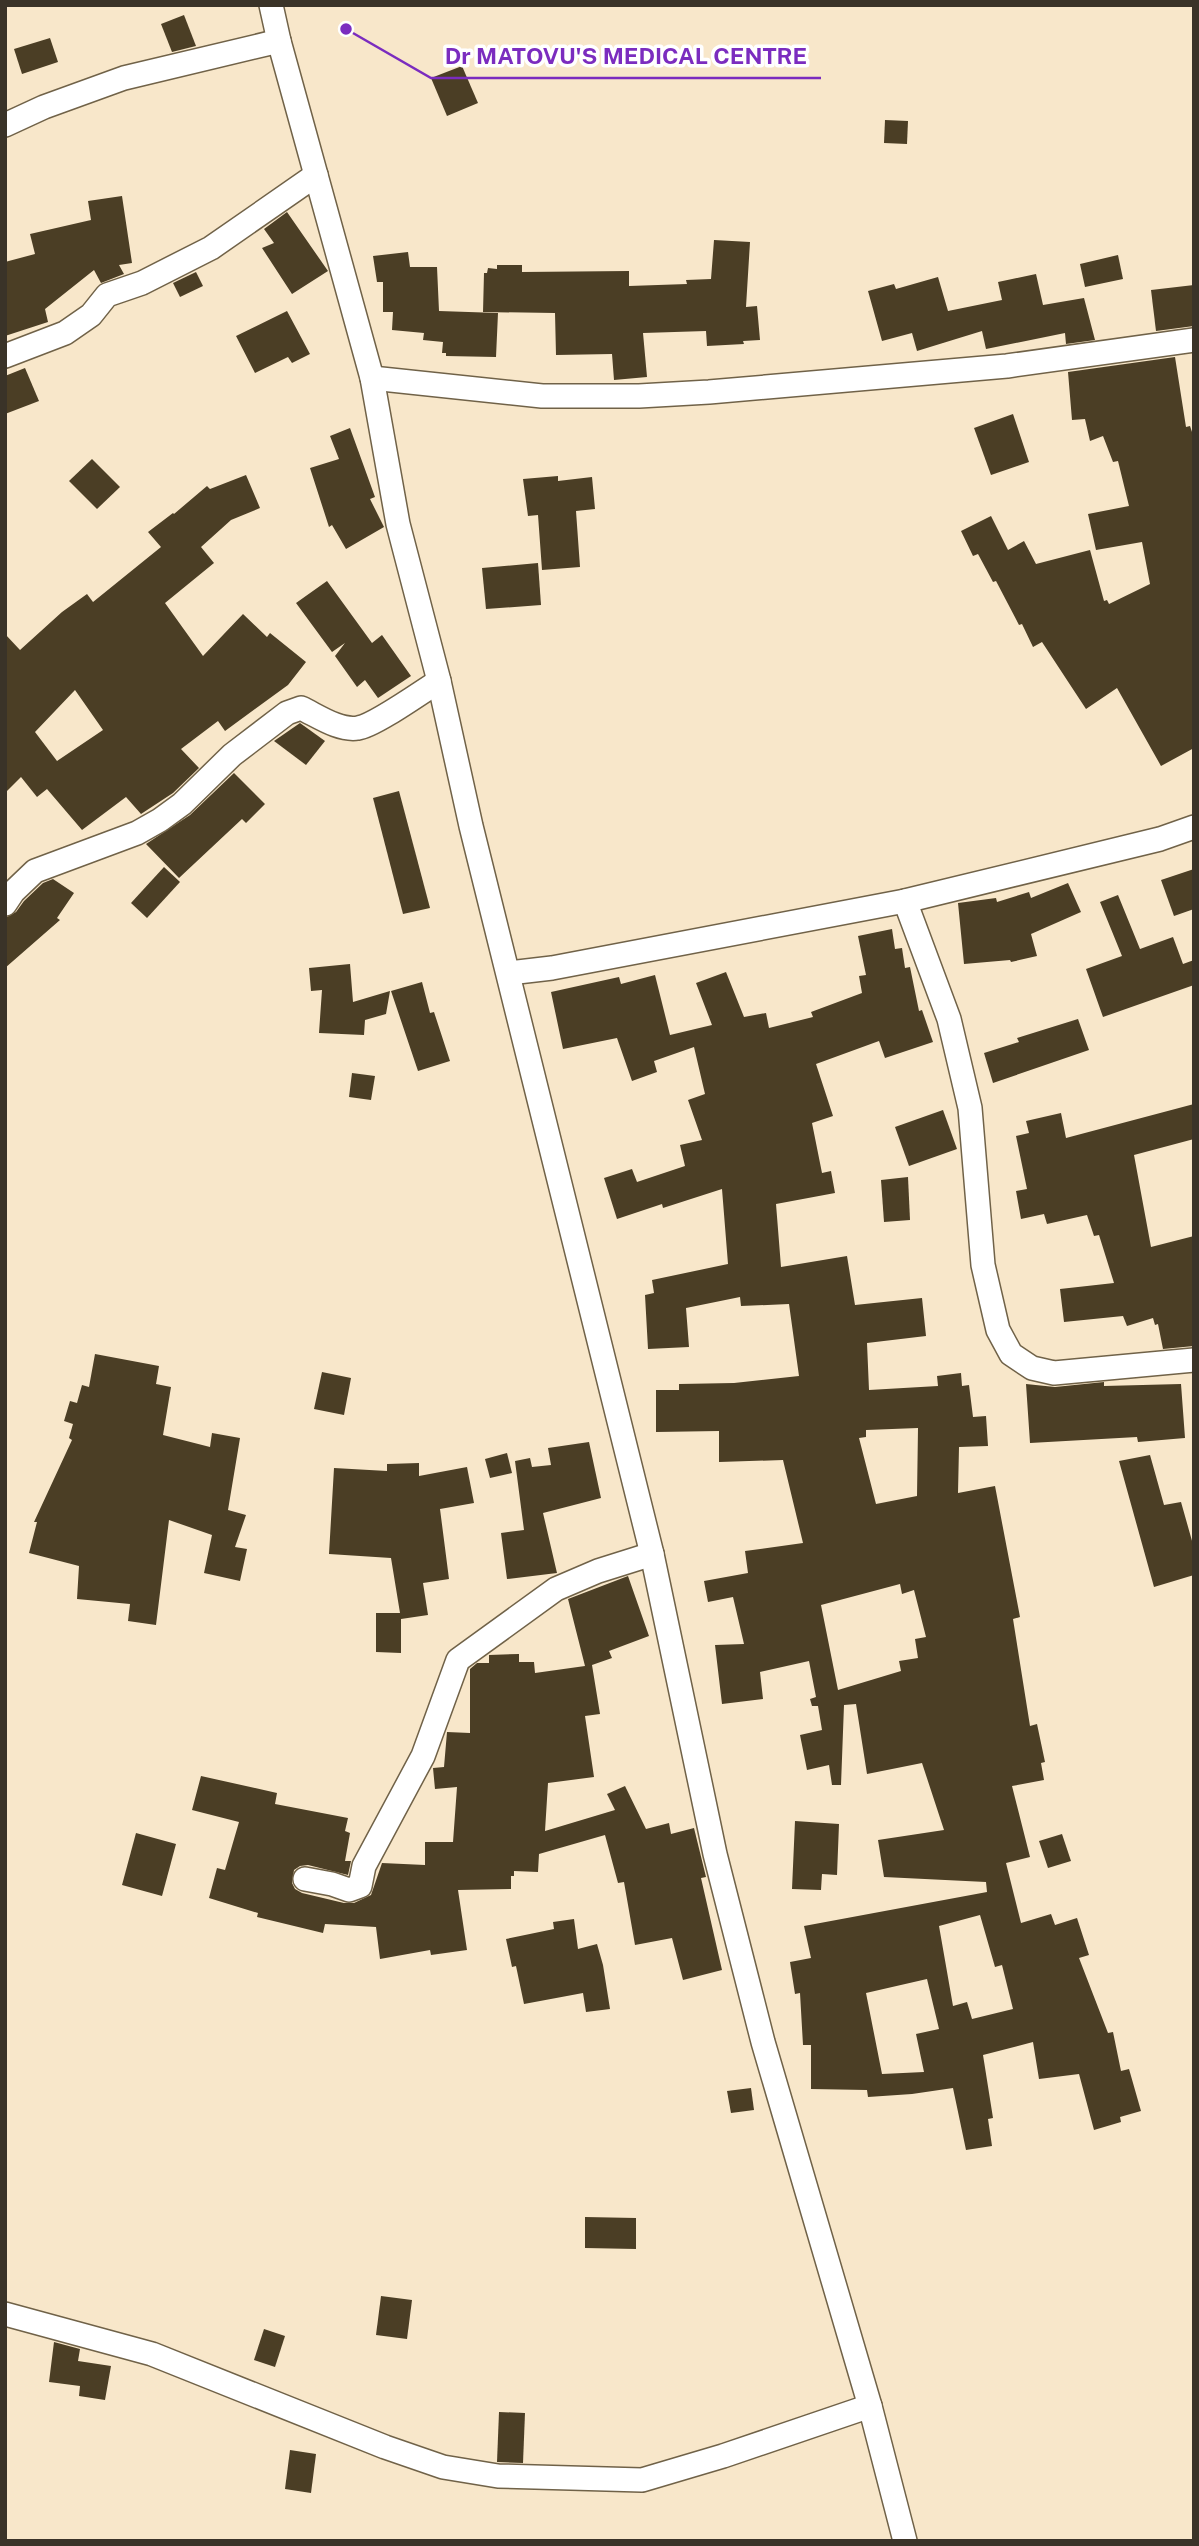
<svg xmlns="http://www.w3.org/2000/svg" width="1199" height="2546" viewBox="0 0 1199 2546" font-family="'Public Sans',sans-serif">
  <rect width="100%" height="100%" fill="#f8e7ca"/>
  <!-- building -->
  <g fill="#4b3e25" fill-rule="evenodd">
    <polygon points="184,15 196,46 172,52 161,24"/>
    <polygon points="50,38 58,62 22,74 14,49"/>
    <polygon points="462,66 478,103 447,116 431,78"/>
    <polygon points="885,120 908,121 907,144 884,143"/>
    <polygon points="122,196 132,263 119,265 124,274 101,283 94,270 45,309 48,322 5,336 5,262 35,254 30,234 91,220 88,201"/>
    <polygon points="287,212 328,271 292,294 262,248 274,243 264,229"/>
    <polygon points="714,240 750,242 746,307 757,306 760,340 743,341 744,344 707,346 706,331 643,333 647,377 614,380 612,354 556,355 555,313 483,312 484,273 487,273 488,268 497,269 497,265 522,265 522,272 629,271 629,286 687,284 686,280 711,279"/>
    <polygon points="408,252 410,267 437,267 439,311 498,313 496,357 446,356 446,353 442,353 443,342 423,340 424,333 392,330 393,312 383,312 383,282 377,282 373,256"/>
    <polygon points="1118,255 1123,279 1085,287 1080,264"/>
    <polygon points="196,272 203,286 180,297 173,283"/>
    <polygon points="1036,274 1043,305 1084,298 1095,340 1066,344 1065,333 986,349 982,331 917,351 912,333 882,341 868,291 894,284 896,289 938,277 948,311 1002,300 998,282"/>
    <polygon points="1194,285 1194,326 1156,331 1151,290"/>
    <polygon points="287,311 310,354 292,363 288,357 255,373 236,336"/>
    <polygon points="1175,357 1186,427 1190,426 1194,438 1194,748 1161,766 1117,688 1086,709 1042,642 1033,647 1022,624 1019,625 996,581 993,582 978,554 973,556 961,531 991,516 1008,550 1024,541 1036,564 1090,550 1104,601 1107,600 1109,604 1150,584 1142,542 1096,550 1088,514 1129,506 1118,461 1113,462 1103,436 1090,441 1085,419 1072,420 1068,372"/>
    <polygon points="25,368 39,401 5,414 5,376"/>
    <polygon points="1013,414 1029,462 991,475 974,428"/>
    <polygon points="350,428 375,497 370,499 384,527 346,549 332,525 329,527 310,468 339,459 330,436"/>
    <polygon points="92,459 120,487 97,509 69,481"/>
    <path d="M 246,475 L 260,508 L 231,520 L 201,547 L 214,563 L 165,603 L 203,656 L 243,614 L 267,637 L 270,633 L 306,662 L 288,685 L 225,731 L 218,721 L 181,749 L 199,768 L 173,793 L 141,814 L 126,797 L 82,830 L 47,789 L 37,797 L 21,777 L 5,793 L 5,634 L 20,650 L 62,612 L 87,594 L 93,602 L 161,547 L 148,532 L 173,513 L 174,514 L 207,486 L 210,489 ZM 75,690 L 103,730 L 57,761 L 35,732 Z"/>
    <polygon points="558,476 558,481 592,477 595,509 576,511 580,567 542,570 538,515 528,516 523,479"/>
    <polygon points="538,563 541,605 486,609 482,568"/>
    <polygon points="327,581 372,643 382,635 411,676 378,698 365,680 357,687 335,656 345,643 332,652 296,603"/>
    <polygon points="300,723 325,741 306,765 274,741"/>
    <polygon points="234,773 265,804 246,823 242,819 179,878 146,844 190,815"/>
    <polygon points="399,791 430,908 403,914 373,798"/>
    <polygon points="164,867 180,882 147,918 131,903"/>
    <polygon points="1194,869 1194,909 1174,916 1161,880"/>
    <polygon points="53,879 74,893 57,918 60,920 5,968 5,918 16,912 24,901 43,883"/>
    <polygon points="1068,883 1081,912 1031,934 1037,956 1011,962 1010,960 964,964 958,903 996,898 997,902 1029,892 1031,898"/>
    <polygon points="1118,895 1140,949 1173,937 1183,964 1194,960 1194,985 1103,1017 1086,969 1122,956 1100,902"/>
    <path d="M 892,929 L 895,949 L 902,948 L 905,968 L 910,967 L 919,1011 L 922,1010 L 933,1042 L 885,1058 L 879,1041 L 816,1064 L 833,1116 L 812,1123 L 822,1173 L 831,1171 L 835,1193 L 776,1204 L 781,1267 L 847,1256 L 855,1305 L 922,1298 L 926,1336 L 867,1343 L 869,1390 L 938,1386 L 937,1376 L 961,1373 L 962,1386 L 969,1385 L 973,1417 L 986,1416 L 988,1446 L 959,1447 L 958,1493 L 995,1486 L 1020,1617 L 1013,1619 L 1030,1726 L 1037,1724 L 1045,1762 L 1041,1763 L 1044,1780 L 1012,1786 L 1030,1857 L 1006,1863 L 1021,1923 L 1051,1914 L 1055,1925 L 1077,1918 L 1089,1955 L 1079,1958 L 1108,2033 L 1113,2032 L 1121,2071 L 1129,2069 L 1141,2111 L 1120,2117 L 1121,2122 L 1094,2130 L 1079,2074 L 1039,2079 L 1033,2042 L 983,2055 L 993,2118 L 988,2119 L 992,2146 L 966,2150 L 953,2088 L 912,2094 L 868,2097 L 867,2090 L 811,2089 L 811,2045 L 803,2045 L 800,1993 L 795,1994 L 790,1962 L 811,1958 L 804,1926 L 987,1892 L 986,1882 L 884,1877 L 878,1840 L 944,1830 L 922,1763 L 867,1774 L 856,1704 L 844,1705 L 841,1785 L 832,1785 L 829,1765 L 807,1770 L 800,1735 L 822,1730 L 818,1706 L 812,1706 L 810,1699 L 816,1697 L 809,1661 L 760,1672 L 763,1699 L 722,1704 L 715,1645 L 744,1644 L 733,1597 L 708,1602 L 704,1581 L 748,1573 L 745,1551 L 803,1543 L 783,1460 L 719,1462 L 719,1431 L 656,1432 L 656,1390 L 679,1390 L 679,1384 L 734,1383 L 799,1376 L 789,1304 L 741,1306 L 740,1297 L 686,1308 L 689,1347 L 648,1349 L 645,1295 L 654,1293 L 652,1280 L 728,1264 L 722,1189 L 663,1208 L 662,1204 L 617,1219 L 604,1178 L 632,1169 L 637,1182 L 685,1166 L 680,1145 L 702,1140 L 688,1100 L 705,1094 L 694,1047 L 654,1061 L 657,1072 L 632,1081 L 617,1038 L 563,1049 L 551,992 L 619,977 L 621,984 L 655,975 L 670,1035 L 712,1025 L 696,983 L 726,972 L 744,1017 L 766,1013 L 769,1028 L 813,1017 L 811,1012 L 862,993 L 859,976 L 866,975 L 858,936 ZM 918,1428 L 917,1496 L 876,1504 L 859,1438 L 866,1437 L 866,1430 ZM 900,1584 L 902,1594 L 914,1590 L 926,1637 L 915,1639 L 918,1658 L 899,1661 L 901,1671 L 838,1690 L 821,1605 ZM 980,1915 L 995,1967 L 1002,1965 L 1013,2009 L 972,2019 L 967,2002 L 953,2006 L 939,1926 ZM 927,1979 L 939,2029 L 916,2034 L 924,2072 L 882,2074 L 866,1993 Z"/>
    <polygon points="350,964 353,1002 390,991 386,1014 365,1020 364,1035 319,1033 322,990 311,991 309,968"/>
    <polygon points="422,982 430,1013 434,1012 450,1061 418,1071 391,991"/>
    <polygon points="1078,1019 1089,1050 993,1083 984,1053 1019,1042 1017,1038"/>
    <polygon points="352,1073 375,1076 371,1100 349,1097"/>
    <polygon points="1194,1104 1194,1139 1134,1155 1151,1247 1194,1236 1194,1346 1163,1349 1158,1324 1155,1325 1153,1318 1127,1326 1123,1316 1064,1322 1060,1289 1114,1283 1099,1235 1094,1236 1087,1215 1047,1224 1044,1214 1021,1219 1016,1191 1027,1189 1016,1136 1029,1133 1026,1121 1061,1113 1066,1138"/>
    <polygon points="943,1110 957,1149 909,1166 895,1127"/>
    <polygon points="908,1177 910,1220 884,1222 881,1180"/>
    <polygon points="95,1354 159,1366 156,1384 171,1387 163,1435 210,1447 212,1433 240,1438 228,1510 246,1515 235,1547 247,1549 240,1581 204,1573 212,1535 169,1520 156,1625 128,1621 130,1604 77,1599 79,1566 29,1553 37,1522 34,1522 72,1440 69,1438 73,1424 64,1421 70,1401 77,1403 82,1385 89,1387"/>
    <polygon points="322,1372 351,1378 344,1415 314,1409"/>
    <polygon points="1104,1382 1104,1386 1181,1384 1185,1438 1138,1442 1137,1437 1030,1443 1026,1384 1055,1387"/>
    <polygon points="589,1442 601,1498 543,1513 557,1573 507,1579 501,1533 524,1530 515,1461 530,1458 532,1467 551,1465 548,1448"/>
    <polygon points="507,1453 512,1473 490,1478 485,1459"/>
    <polygon points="1150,1455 1164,1505 1181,1502 1194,1548 1194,1575 1154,1587 1119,1461"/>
    <polygon points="419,1463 419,1476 467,1467 474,1503 440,1509 449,1579 423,1583 428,1615 401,1619 401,1616 401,1653 376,1652 376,1613 400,1613 391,1558 329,1554 334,1468 387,1471 387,1464"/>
    <polygon points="628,1576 649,1636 609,1651 612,1658 592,1665 600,1714 585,1716 594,1777 548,1783 545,1831 615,1810 607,1794 625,1786 646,1829 669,1823 671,1834 694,1828 706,1877 701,1878 722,1970 683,1980 672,1938 635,1945 624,1882 618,1883 605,1835 539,1854 538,1872 514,1871 514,1876 511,1876 511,1889 458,1890 467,1950 431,1955 430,1950 380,1959 376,1927 325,1924 323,1933 257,1917 258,1913 209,1898 217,1868 225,1870 239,1822 192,1810 201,1776 277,1793 275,1804 348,1818 345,1831 350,1833 345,1861 351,1861 348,1875 308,1865 300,1866 294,1870 292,1883 295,1889 302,1893 344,1903 354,1903 371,1895 382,1863 425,1865 425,1842 453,1842 457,1787 435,1789 433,1768 444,1767 447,1732 470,1733 470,1669 477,1663 489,1663 489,1655 519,1654 519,1662 534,1662 535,1673 585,1666 568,1599"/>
    <polygon points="795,1821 839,1824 837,1875 822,1874 821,1890 792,1889"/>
    <polygon points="136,1833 176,1844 162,1896 122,1885"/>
    <polygon points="1062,1834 1071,1861 1048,1868 1039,1841"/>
    <polygon points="574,1919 578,1949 597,1944 603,1965 610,2009 586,2012 583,1993 524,2004 516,1966 512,1967 506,1939 554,1929 553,1922"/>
    <polygon points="751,2088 754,2110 731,2113 727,2091"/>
    <polygon points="585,2217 636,2218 636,2249 585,2248"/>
    <polygon points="381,2296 412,2300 407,2339 376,2335"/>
    <polygon points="264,2329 285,2336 275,2367 254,2360"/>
    <polygon points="54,2342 80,2349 78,2361 111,2366 105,2400 79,2396 80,2386 49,2382"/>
    <polygon points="499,2412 525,2413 523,2463 497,2462"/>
    <polygon points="290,2450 316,2454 311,2493 285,2489"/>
  </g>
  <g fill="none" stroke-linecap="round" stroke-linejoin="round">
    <!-- street casing -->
    <g stroke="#706248" stroke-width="26">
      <g id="street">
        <polyline points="271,5 279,41 372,378 398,524 439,681 471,826 652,1554 715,1854 763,2042 870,2406 905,2541"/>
        <polyline points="5,125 44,107 124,78 279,41"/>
        <polyline points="5,356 65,333 91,315 107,295 142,283 211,248 316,175"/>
        <polyline points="372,378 542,396 639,396 709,392 1007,366 1194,340"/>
        <polyline points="905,901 949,1019 970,1108 983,1265 998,1330 1011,1354 1032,1368 1054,1373 1194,1360"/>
        <path d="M 5,904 L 13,892 L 35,871 L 137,833 L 160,820 L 182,804 L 232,755 L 287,713 L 301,708 C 318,716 339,731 358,728 C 374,726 423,691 439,681"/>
        <polyline points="509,973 552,968 905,901 1160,839 1194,827"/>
        <polyline points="305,1879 332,1884 349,1890 360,1886 364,1866 423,1756 458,1660 556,1589 598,1571 652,1554"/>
        <polyline points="5,2314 152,2354 385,2447 443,2467 498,2476 642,2480 723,2456 870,2406"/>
      </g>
    </g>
    <!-- street -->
    <use href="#street" stroke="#fff" stroke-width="23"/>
  </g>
  <!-- callouts -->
  <path fill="none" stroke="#7b2cbf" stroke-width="2.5" d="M346 29L431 78H821"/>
  <circle fill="#7b2cbf" stroke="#fff" stroke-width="2.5" cx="346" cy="29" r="7"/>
  <g font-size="23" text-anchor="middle" font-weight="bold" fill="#7b2cbf" stroke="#fff" stroke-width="7" stroke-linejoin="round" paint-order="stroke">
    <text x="626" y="64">Dr MATOVU'S MEDICAL CENTRE</text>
  </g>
  <!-- border -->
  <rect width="1199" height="2546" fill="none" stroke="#3a3328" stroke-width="14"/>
</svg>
